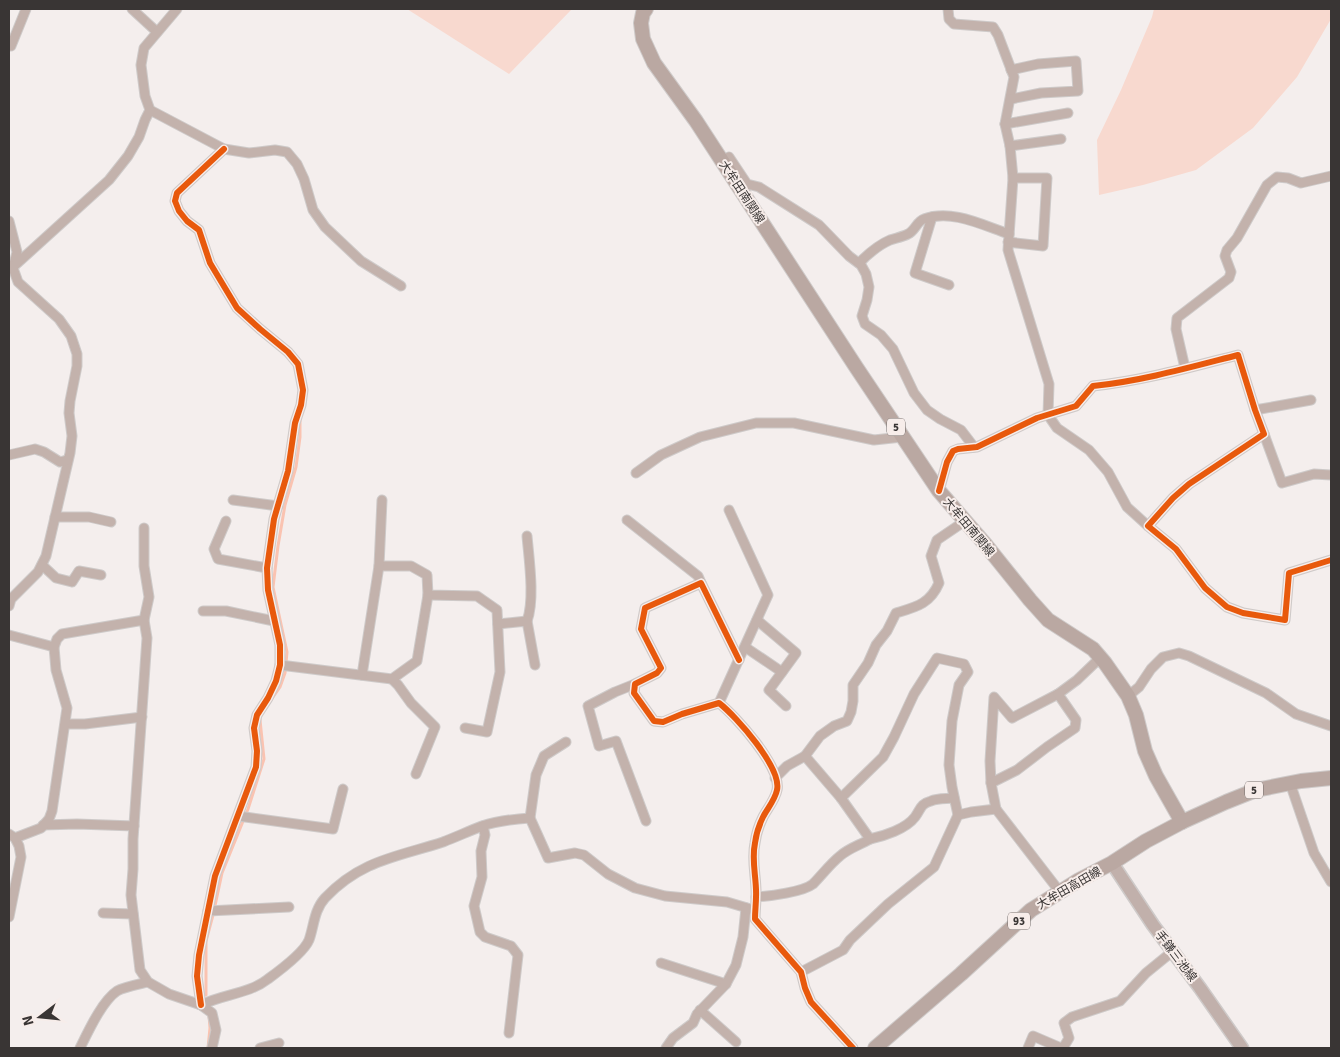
<svg xmlns="http://www.w3.org/2000/svg" width="1340" height="1057" viewBox="0 0 1340 1057" font-family="Signika,'Noto Sans JP',sans-serif">
  <rect width="100%" height="100%" fill="#f4eeed"/>
  <!-- green -->
  <g fill="#f8d9cf">
    <polygon points="407,9 572,9 509,74"/>
    <polygon points="1154,9 1331,9 1331,19 1297,77 1253,128 1196,170 1143,185 1099,195 1097,140 1121,90 1152,17"/>
  </g>
  <g fill="none" stroke-linecap="round" stroke-linejoin="round">
    <!-- stream -->
    <g stroke="#fac3b1" stroke-width="3">
      <polyline points="271,700 280,687 285,673 287,652 273,587 278,546 285,505 296,467 300,437 300,419"/>
      <polyline points="206,995 206,941 213,915 222,873 248,809 264,759 260,720"/>
      <polyline points="208,1048 210,1028 209,1016"/>
    </g>
    <!-- minor casing -->
    <g stroke="#cecac9" stroke-width="11">
      <g id="minor">
        <polyline points="132,9 157,32"/>
        <polyline points="177,9 144,48 141,65 145,96 150,110 224,149 249,153 275,150 287,152 297,164 304,179 313,210 325,227 361,261 401,286"/>
        <polyline points="948,9 949,19 954,24 993,27 998,35 1014,77 1005,124 1010,146 1013,178 1008,250 1049,384 1048,415 1057,428 1089,450 1108,472 1127,507 1148,526"/>
        <polyline points="9,46 11,46 26,9"/>
        <polyline points="1011,99 1041,93 1078,91 1076,61 1038,64 1011,70"/>
        <polyline points="1005,124 1068,113"/>
        <polyline points="1010,146 1061,139"/>
        <polyline points="722,161 729,157 747,184 759,187 819,225 849,256 861,265 866,274 869,287 867,300 862,316 865,324 881,335 893,349 914,393 927,410 940,419 961,430 974,447"/>
        <polyline points="932,217 915,273 949,285"/>
        <polyline points="9,221 17,252 13,268 18,282 59,319 71,336 77,354 77,366 70,401 69,413 72,436 70,453 46,556 38,572 11,599 9,606"/>
        <polyline points="1008,242 1043,246 1047,178 1013,178"/>
        <path d="M 859,263 C 868,254 878,245 890,240 C 896,238 902,237 908,234 C 915,231 917,221 924,219 C 952,209 982,225 1009,234"/>
        <polyline points="12,268 109,180 128,156 139,137 145,120 150,110"/>
        <polyline points="1185,368 1176,329 1177,318 1229,278 1231,272 1225,256 1227,250 1237,238 1267,185 1277,177 1288,178 1301,183 1331,176"/>
        <polyline points="1255,410 1311,400"/>
        <polyline points="1264,434 1282,483 1314,474 1331,475"/>
        <polyline points="9,455 35,449 44,452 60,462 67,460"/>
        <polyline points="636,473 661,455 700,437 756,423 794,423 874,440 902,437"/>
        <path d="M 939,491 L 947,462 L 953,451 L 958,449 L 977,447 L 1037,418 L 1076,406 L 1093,386 C 1142,381 1191,367 1238,355 L 1255,410 L 1264,434 L 1189,484 L 1173,498 L 1148,526 L 1176,549 L 1205,588 L 1227,607 L 1243,613 L 1285,620 L 1289,573 L 1331,560"/>
        <polyline points="233,500 278,506"/>
        <polyline points="55,517 89,517 111,522"/>
        <polyline points="627,520 698,576 701,583"/>
        <polyline points="226,521 214,549 218,559 267,568"/>
        <path d="M 527,536 C 529,559 535,600 527,621"/>
        <polyline points="42,565 56,578 72,582 79,571 101,575"/>
        <polyline points="379,566 411,566 427,575 428,595 477,596 497,610 500,672 487,732 465,728"/>
        <polyline points="203,611 226,611 274,621"/>
        <polyline points="144,620 149,597 144,566 144,528"/>
        <polyline points="757,620 796,653 769,690 786,706"/>
        <polyline points="498,624 527,621 535,665"/>
        <polyline points="9,635 54,647"/>
        <polyline points="745,647 782,672"/>
        <path d="M 739,660 L 701,583 L 645,608 L 641,629 L 661,668 L 657,673 L 635,684 L 634,693 L 654,721 L 663,722 L 682,714 L 719,703 C 736,716 782,768 777,790 C 775,800 767,809 763,817 C 759,825 756,835 755,843 C 751,861 757,879 756,897 C 756,904 755,911 755,919 L 801,972 L 805,988 L 811,1002 L 853,1048"/>
        <polyline points="280,665 392,679 417,661 428,595"/>
        <polyline points="362,675 379,566 382,500"/>
        <polyline points="392,679 398,685 411,703 435,727 416,774"/>
        <polyline points="635,684 615,692 588,706 599,746 616,741 646,821"/>
        <polyline points="1128,696 1139,687 1151,669 1163,657 1179,653 1189,656 1266,693 1296,714 1331,726"/>
        <polyline points="719,703 768,595 729,510"/>
        <polyline points="66,724 85,724 142,717"/>
        <polyline points="566,742 544,756 536,775 530,818 548,858 575,853 584,855 608,874 635,888 665,896 727,902 754,910"/>
        <path d="M 775,778 L 787,766 L 805,756 L 820,736 L 834,726 L 847,721 L 851,712 L 853,701 L 853,685 L 868,663 L 876,645 L 887,631 L 896,613 C 916,607 930,604 939,583 L 931,556 L 937,540 L 965,521"/>
        <polyline points="991,783 990,761 994,697 1012,718 1058,694"/>
        <polyline points="1290,783 1314,853 1331,882"/>
        <polyline points="996,809 1060,892"/>
        <polyline points="958,815 971,812 996,809 991,783 1017,770 1047,747 1075,728 1076,720 1058,694 1077,680 1101,657"/>
        <polyline points="238,816 333,829 343,789"/>
        <polyline points="43,825 77,824 134,826"/>
        <polyline points="483,826 485,835 481,851 482,877 474,906 480,932 485,937 511,946 518,955 509,1033"/>
        <polyline points="9,834 15,838 19,846 21,857 9,917"/>
        <polyline points="15,838 41,828 49,819 52,811 67,708 56,670 54,647 57,639 62,634 144,620 147,638 133,839 133,869 131,895 140,970 148,982 169,994 201,1005 212,1013 216,1030 212,1048"/>
        <path d="M 870,839 C 884,836 906,829 915,817 C 921,809 920,804 931,801 C 938,798 947,799 954,798"/>
        <path d="M 756,897 C 770,896 803,892 813,884 C 822,875 830,864 840,856 C 849,848 860,845 870,839 L 841,798"/>
        <polyline points="208,911 289,907"/>
        <polyline points="103,913 133,914"/>
        <polyline points="661,963 726,984"/>
        <polyline points="801,972 843,950 850,940 888,904 934,867 958,815 952,787 949,765 952,721 959,685 968,672 964,664 937,658 914,694 894,737 883,757 841,798 805,756"/>
        <polyline points="201,1005 197,976 199,955 215,876 256,767 257,751 254,728 257,715 268,698 276,681 280,665 280,645 268,590 267,568 274,519 288,471 295,423 301,405 303,390 298,364 288,352 260,329 237,308 210,263 199,230 187,221 179,211 175,201 177,193 224,149"/>
        <path d="M 201,1005 C 223,994 249,994 268,979 C 279,971 304,952 309,940 C 314,926 314,910 325,898 C 361,860 397,857 443,842 C 456,837 469,831 482,826 C 497,821 514,819 530,818"/>
        <polyline points="700,1010 736,1042"/>
        <path d="M 80,1048 C 88,1032 102,1001 117,991 C 124,987 140,984 148,982"/>
        <polyline points="260,1048 279,1043"/>
        <polyline points="666,1048 673,1038 693,1023 697,1014 726,984 736,965 743,937 746,908"/>
        <polyline points="1028,1048 1033,1036 1061,1048"/>
        <polyline points="1063,1048 1069,1038 1064,1023 1072,1017 1120,1001 1146,973 1173,951"/>
      </g>
    </g>
    <!-- secondary casing -->
    <g stroke="#cecac9" stroke-width="15">
      <polyline id="secondary" points="1112,863 1153,925 1200,988 1242,1048"/>
    </g>
    <!-- primary casing -->
    <g stroke="#cecac9" stroke-width="16">
      <g id="primary">
        <polyline points="646,9 643,13 641,23 643,39 654,63 696,121 856,367 939,491 985,544 1030,600 1048,620 1093,649 1105,663 1128,696 1136,715 1145,751 1156,776 1182,822"/>
        <polyline points="875,1048 961,974 1031,910 1079,880 1112,863 1146,841 1182,822 1226,802 1256,790 1301,781 1331,778"/>
      </g>
    </g>
    <!-- minor -->
    <use href="#minor" stroke="#c3b2ac" stroke-width="9"/>
    <!-- secondary -->
    <use href="#secondary" stroke="#c1b0ab" stroke-width="12"/>
    <!-- primary -->
    <use href="#primary" stroke="#baa8a2" stroke-width="14"/>
    <!-- cycleway casing -->
    <g stroke="#f7edea" stroke-width="9">
      <g id="cycleway">
        <path d="M 939,491 L 947,462 L 953,451 L 958,449 L 977,447 L 1037,418 L 1076,406 L 1093,386 C 1142,381 1191,367 1238,355 L 1255,410 L 1264,434 L 1189,484 L 1173,498 L 1148,526 L 1176,549 L 1205,588 L 1227,607 L 1243,613 L 1285,620 L 1289,573 L 1331,560"/>
        <path d="M 739,660 L 701,583 L 645,608 L 641,629 L 661,668 L 657,673 L 635,684 L 634,693 L 654,721 L 663,722 L 682,714 L 719,703 C 736,716 782,768 777,790 C 775,800 767,809 763,817 C 759,825 756,835 755,843 C 751,861 757,879 756,897 C 756,904 755,911 755,919 L 801,972 L 805,988 L 811,1002 L 853,1048"/>
        <polyline points="201,1005 197,976 199,955 215,876 256,767 257,751 254,728 257,715 268,698 276,681 280,665 280,645 268,590 267,568 274,519 288,471 295,423 301,405 303,390 298,364 288,352 260,329 237,308 210,263 199,230 187,221 179,211 175,201 177,193 224,149"/>
      </g>
    </g>
    <!-- cycleway -->
    <use href="#cycleway" stroke="#e8590c" stroke-width="6"/>
  </g>
  <g text-anchor="middle" stroke-width="4" stroke-linejoin="round" paint-order="stroke">
    <!-- shield labels -->
    <g fill="#f7edea" stroke="#726c6b" stroke-width="1">
      <rect x="887" y="418.5" width="18" height="17" rx="4"/>
      <rect x="1245" y="781.5" width="18" height="17" rx="4"/>
      <rect x="1008" y="912.5" width="22" height="17" rx="4"/>
    </g>
    <g font-size="11" font-weight="bold" fill="#393534">
      <text x="896" y="431">5</text>
      <text x="1254" y="794">5</text>
      <text x="1019" y="925">93</text>
    </g>
    <!-- street labels -->
    <g font-size="12" fill="#393534" stroke="#f7edea">
      <text transform="translate(742 192) rotate(57)" y="4">大牟田南関線</text>
      <text transform="translate(969 527) rotate(50)" y="4">大牟田南関線</text>
      <text transform="translate(1069 888) rotate(-30)" y="4">大牟田高田線</text>
      <text transform="translate(1176 956) rotate(53)" y="4">手鎌三池線</text>
    </g>
  </g>
  <!-- border -->
  <rect width="1340" height="1057" fill="none" stroke="#393534" stroke-width="20"/>
  <!-- north arrow -->
  <g transform="translate(40 1017) rotate(254)" stroke="#f7edea" stroke-width="4" paint-order="stroke">
  <path d="M0-4L9 19L0 12L-9 19Z" fill="#393534"/>
  <text y="-8" font-size="14" font-weight="bold" text-anchor="middle" fill="#393534">N</text>
  </g>
</svg>
